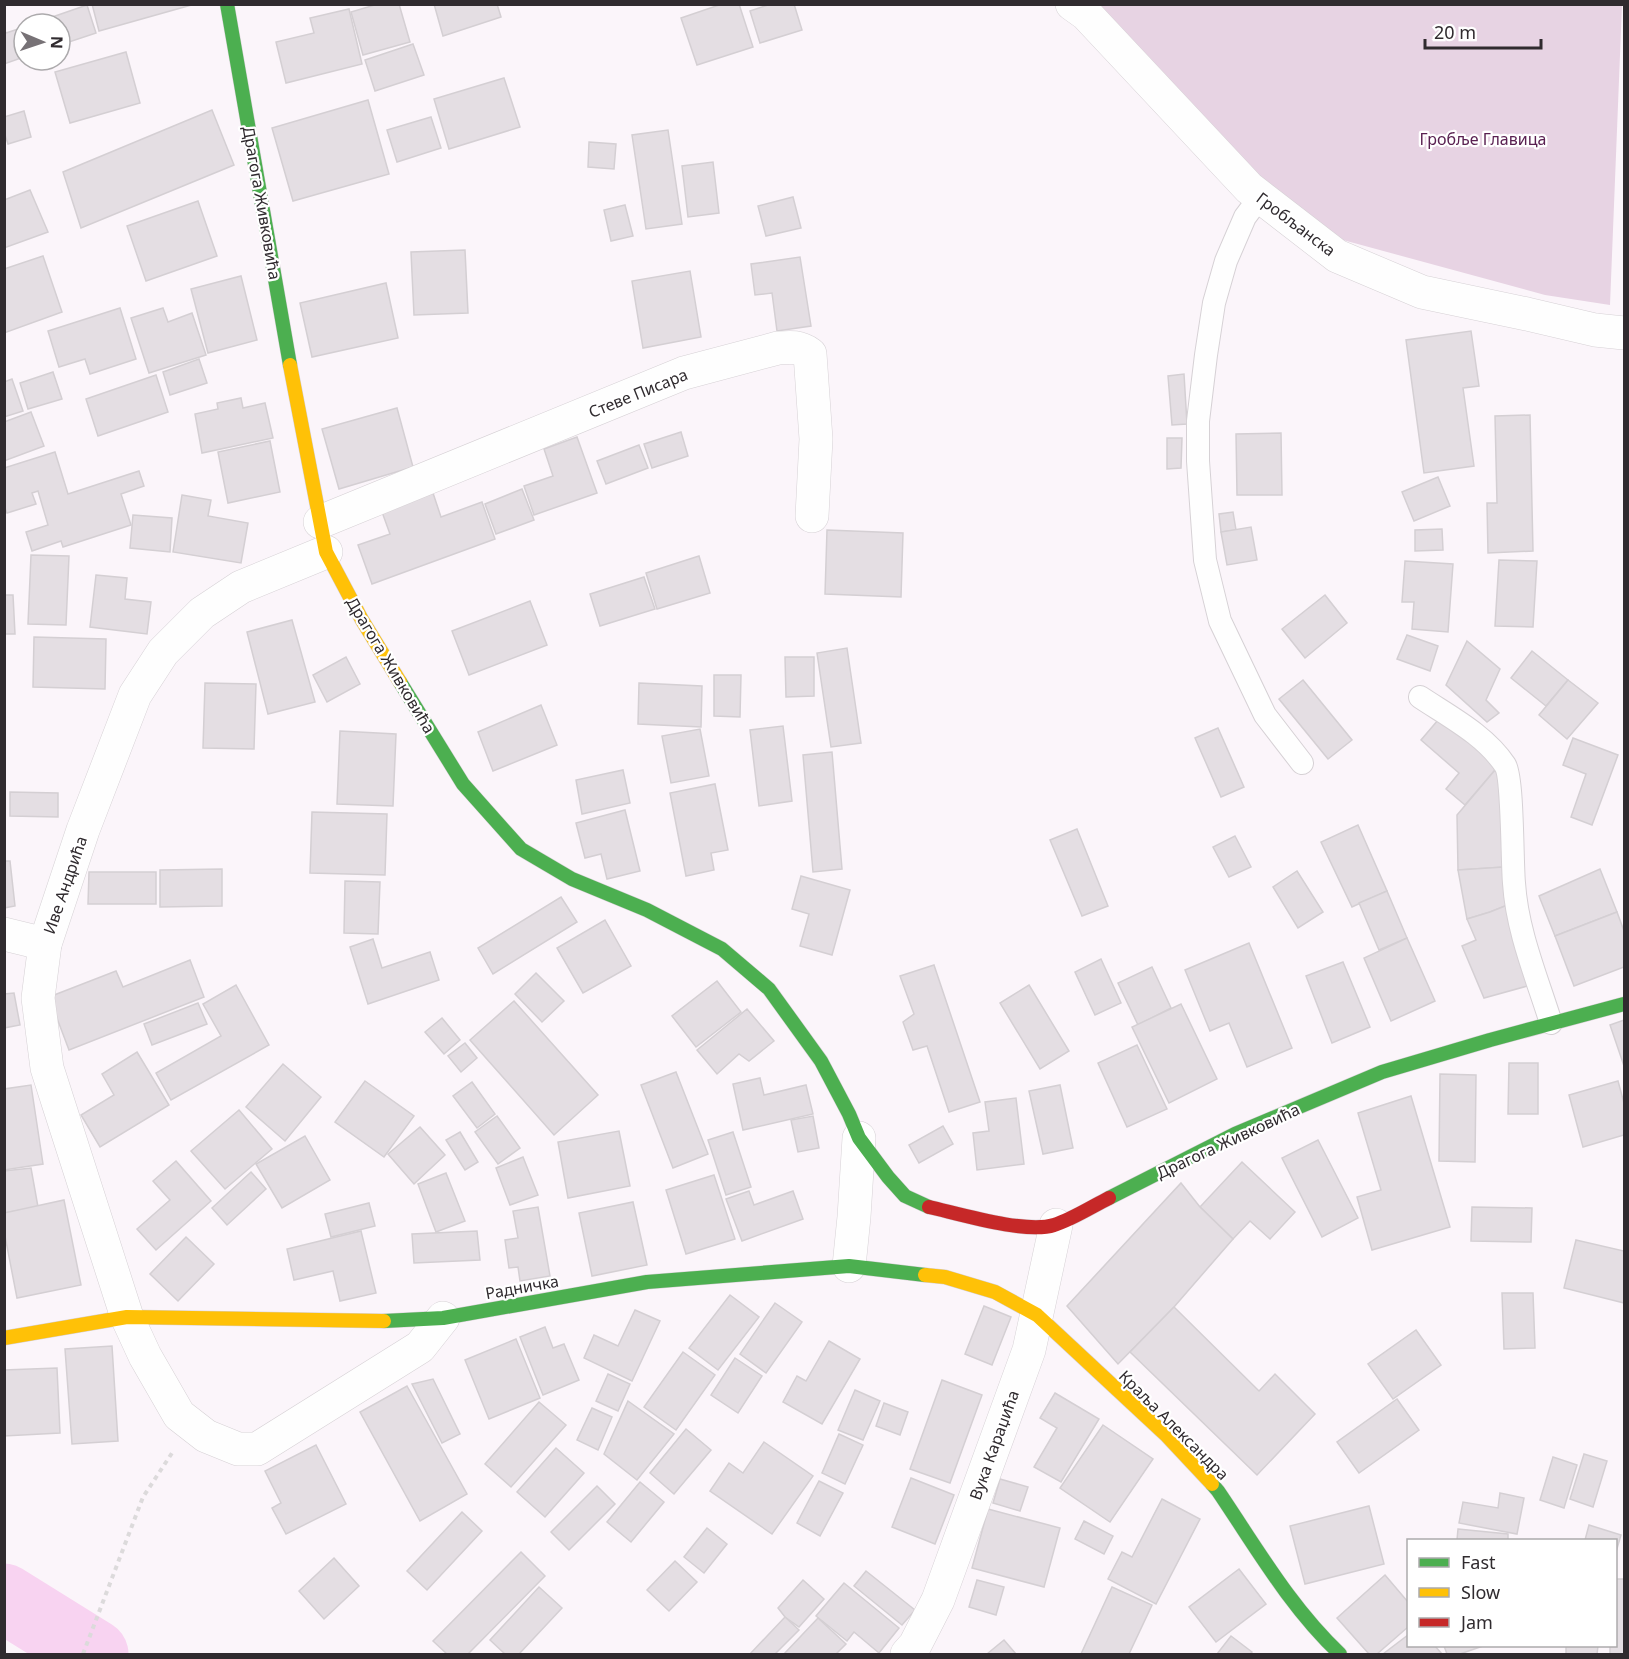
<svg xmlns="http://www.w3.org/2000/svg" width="1629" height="1659" viewBox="0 0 1629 1659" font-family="'Noto Sans',sans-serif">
  <rect width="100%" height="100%" fill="#fbf5fa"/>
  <!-- green -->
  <polygon fill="#e7d3e3" points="1094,5 1622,5 1610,305 1545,295 1343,240 1249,172"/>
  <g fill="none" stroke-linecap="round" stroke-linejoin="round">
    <!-- river -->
    <polyline stroke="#f8d3f1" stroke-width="69" points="4,1598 94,1654"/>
  </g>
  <!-- building -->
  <g fill="#e4dee3" stroke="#d4cfd3" stroke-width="1.5">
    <polygon points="92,4 195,4 99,31"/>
    <polygon points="378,4 399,4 410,42 363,55 351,12"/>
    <polygon points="434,4 497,4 501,17 443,36"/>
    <polygon points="722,4 739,4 753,47 697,65 681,18"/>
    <polygon points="771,4 794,4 802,30 760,43 750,11"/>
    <polygon points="87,5 96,33 60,45 60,24 32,24"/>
    <polygon points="349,9 362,64 286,83 276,42 314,33 310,18"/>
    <polygon points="24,27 24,57 4,64 4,28 6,33"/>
    <polygon points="413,44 424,75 375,91 365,60"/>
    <polygon points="126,52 140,103 70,123 55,72"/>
    <polygon points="504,78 520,127 449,149 434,99"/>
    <polygon points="368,100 389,174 293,201 272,128"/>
    <polygon points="212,110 234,165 81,228 63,172"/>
    <polygon points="24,111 31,137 8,144 4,132 4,117"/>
    <polygon points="431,117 441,148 397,162 387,130"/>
    <polygon points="668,130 682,224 646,229 632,135"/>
    <polygon points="589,142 616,144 614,169 588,167"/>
    <polygon points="713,162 719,213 688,217 682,166"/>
    <polygon points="30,190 48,232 4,248 4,200"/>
    <polygon points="793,197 801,228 766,236 758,206"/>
    <polygon points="198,201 217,256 146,281 127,226"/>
    <polygon points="625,205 633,236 611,241 604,210"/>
    <polygon points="465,250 468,313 414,315 411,252"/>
    <polygon points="43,256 62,312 4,333 4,269"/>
    <polygon points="800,257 811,326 777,331 772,293 755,295 751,264"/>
    <polygon points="690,271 701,337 643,348 632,281"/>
    <polygon points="241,276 257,340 208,353 191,289"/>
    <polygon points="386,283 398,338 312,357 300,303"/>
    <polygon points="120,308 136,359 90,374 85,359 59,367 48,331"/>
    <polygon points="163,308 168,322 192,313 206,355 149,373 131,318"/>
    <polygon points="1471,331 1479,386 1463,388 1474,466 1424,473 1406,340"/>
    <polygon points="199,359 207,383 170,395 163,372"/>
    <polygon points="53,372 62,399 28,409 20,383"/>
    <polygon points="1184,374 1187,424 1172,425 1168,376"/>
    <polygon points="156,375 168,412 98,436 86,399"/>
    <polygon points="12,379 23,411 4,417 4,382"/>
    <polygon points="241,398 243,408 265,403 273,438 202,453 195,414 218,409 217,403"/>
    <polygon points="397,408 413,467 339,489 322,429"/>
    <polygon points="31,412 44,446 4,461 4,422"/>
    <polygon points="1530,415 1533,551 1488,553 1487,503 1497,503 1495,416"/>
    <polygon points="681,432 688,456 652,468 644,444"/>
    <polygon points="1281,433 1282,495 1237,495 1236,434"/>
    <polygon points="577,437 597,493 534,515 524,486 553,476 544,449"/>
    <polygon points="1167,438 1182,438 1181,468 1167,469"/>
    <polygon points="270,441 280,492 228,503 218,452"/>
    <polygon points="639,445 648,468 606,484 597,461"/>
    <polygon points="55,452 68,494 139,471 144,486 121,494 131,525 63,547 61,541 32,551 26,532 48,525 38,491 32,493 36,504 7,513 4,506 4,468"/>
    <polygon points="1438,477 1450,506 1414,521 1402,492"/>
    <polygon points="522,489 534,520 496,534 485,504"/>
    <polygon points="433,493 441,517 482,502 495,539 372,584 358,545 390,534 382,512"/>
    <polygon points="182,495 211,500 208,516 248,523 241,563 173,552"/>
    <polygon points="1233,512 1236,530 1221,532 1219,514"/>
    <polygon points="133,515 172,518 170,552 130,548"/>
    <polygon points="1251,527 1257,560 1227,565 1221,532"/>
    <polygon points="1442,529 1443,550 1415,551 1415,530"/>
    <polygon points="827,530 903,533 901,597 825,594"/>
    <polygon points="31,555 69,556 66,625 28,624"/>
    <polygon points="699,556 710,593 657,609 646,573"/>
    <polygon points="1499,560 1537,561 1533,627 1495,626"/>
    <polygon points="1405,561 1453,564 1448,632 1412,629 1414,602 1402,602"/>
    <polygon points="96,575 127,578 125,599 151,602 147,634 90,627"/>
    <polygon points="644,577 655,609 600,626 590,594"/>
    <polygon points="4,595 13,595 15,634 4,634"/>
    <polygon points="1325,595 1347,623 1305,658 1282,629"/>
    <polygon points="530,601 547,645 469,675 452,631"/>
    <polygon points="292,620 315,702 268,714 247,632"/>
    <polygon points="1407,635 1438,646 1430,671 1397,659"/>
    <polygon points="34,637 106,639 105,689 33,687"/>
    <polygon points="1467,641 1500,669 1486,700 1499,713 1487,722 1446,685"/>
    <polygon points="847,648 861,743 831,747 817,653"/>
    <polygon points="1532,651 1568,680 1546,706 1511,678"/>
    <polygon points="346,657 360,684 327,702 313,675"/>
    <polygon points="785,657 814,657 814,696 786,697"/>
    <polygon points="714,675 741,675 740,717 714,716"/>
    <polygon points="1303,680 1352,740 1328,759 1279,699"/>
    <polygon points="1568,680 1598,703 1567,739 1539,715"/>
    <polygon points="205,683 256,684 254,749 203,748"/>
    <polygon points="639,683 702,686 701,727 638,724"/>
    <polygon points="541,705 557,745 493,771 478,732"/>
    <polygon points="1444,713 1501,763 1465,805 1446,789 1459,773 1421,740"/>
    <polygon points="783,726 792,801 759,806 750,730"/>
    <polygon points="1218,728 1244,787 1221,797 1195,738"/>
    <polygon points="700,729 709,776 671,783 662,736"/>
    <polygon points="340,731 396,734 393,806 337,804"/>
    <polygon points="1573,738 1618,755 1592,825 1571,817 1586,774 1563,765"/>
    <polygon points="832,752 842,869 813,872 803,755"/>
    <polygon points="1501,763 1504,867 1458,870 1457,815"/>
    <polygon points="623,770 630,803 582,814 576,780"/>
    <polygon points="715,784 728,850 711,853 714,870 686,876 670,793"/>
    <polygon points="10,792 58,793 58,817 10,816"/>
    <polygon points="625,810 640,871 607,879 601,854 585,858 576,823"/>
    <polygon points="312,812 387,814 385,875 310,873"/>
    <polygon points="1358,825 1387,891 1352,907 1321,842"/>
    <polygon points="1077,829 1108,906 1082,916 1050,840"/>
    <polygon points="1235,836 1251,867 1229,877 1213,847"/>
    <polygon points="4,861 10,861 15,906 4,908"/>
    <polygon points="1504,867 1510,904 1490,912 1467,919 1458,870"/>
    <polygon points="222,869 222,906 160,907 160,870"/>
    <polygon points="1600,869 1617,912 1555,936 1539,896"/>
    <polygon points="1297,871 1323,912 1298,928 1273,887"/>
    <polygon points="89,872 156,872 156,904 88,904"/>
    <polygon points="801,876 850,890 832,955 800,946 809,914 792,909"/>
    <polygon points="345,881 380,882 378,934 344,933"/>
    <polygon points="1387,891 1407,938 1379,950 1359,903"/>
    <polygon points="561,897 577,922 493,974 478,948"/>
    <polygon points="1510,904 1531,985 1484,998 1462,946 1476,940 1467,919 1490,912"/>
    <polygon points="1617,912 1624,931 1624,967 1574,986 1555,936"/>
    <polygon points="605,920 631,966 583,993 557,948"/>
    <polygon points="1407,938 1435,1001 1391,1021 1364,958"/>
    <polygon points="373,939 382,968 430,952 439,980 368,1004 350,947"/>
    <polygon points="1249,943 1292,1048 1247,1067 1229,1023 1210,1031 1185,970"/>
    <polygon points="1101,959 1121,1003 1095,1015 1075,972"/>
    <polygon points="190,960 204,997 69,1050 49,997 116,971 123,987"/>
    <polygon points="1343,962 1370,1027 1332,1043 1306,976"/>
    <polygon points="934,965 980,1102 949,1112 927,1046 913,1050 903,1022 914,1014 900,976"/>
    <polygon points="1152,967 1171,1008 1138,1025 1118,983"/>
    <polygon points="536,973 564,1001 542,1022 515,994"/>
    <polygon points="717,981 741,1012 696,1047 672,1016"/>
    <polygon points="236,985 269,1045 171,1100 156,1073 221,1036 203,1004"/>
    <polygon points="1029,985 1069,1051 1040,1069 1000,1003"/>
    <polygon points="14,993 20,1025 4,1028 4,994"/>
    <polygon points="514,1001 598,1095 554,1135 470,1040"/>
    <polygon points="198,1003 207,1024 152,1045 144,1024"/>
    <polygon points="1181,1004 1217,1079 1169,1103 1132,1027"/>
    <polygon points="747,1009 774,1041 749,1061 739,1054 717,1074 697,1050"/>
    <polygon points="442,1018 460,1040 444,1054 425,1032"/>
    <polygon points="1624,1020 1624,1066 1610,1025"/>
    <polygon points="465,1043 477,1058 461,1072 448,1056"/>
    <polygon points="1137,1045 1167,1109 1127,1127 1098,1063"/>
    <polygon points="137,1052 169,1105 100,1147 81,1115 114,1095 102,1074"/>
    <polygon points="1509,1063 1538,1063 1538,1114 1508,1114"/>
    <polygon points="283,1064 321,1097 285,1141 246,1107"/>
    <polygon points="676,1072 708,1154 673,1168 641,1085"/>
    <polygon points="1440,1074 1476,1075 1475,1162 1439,1161"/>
    <polygon points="760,1078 764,1095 806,1085 813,1114 743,1130 733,1084"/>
    <polygon points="365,1081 414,1116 384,1157 335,1122"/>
    <polygon points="1618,1081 1624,1103 1624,1135 1583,1147 1569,1095"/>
    <polygon points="472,1082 495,1114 477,1128 453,1096"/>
    <polygon points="31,1085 43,1164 4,1170 4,1089"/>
    <polygon points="1060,1085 1073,1148 1043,1154 1029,1091"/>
    <polygon points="1411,1096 1450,1227 1372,1250 1357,1197 1381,1190 1358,1113"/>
    <polygon points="1016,1098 1024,1164 977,1170 973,1133 989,1131 985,1102"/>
    <polygon points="239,1110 272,1149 225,1189 191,1151"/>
    <polygon points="497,1116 520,1148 498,1164 475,1132"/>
    <polygon points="813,1116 819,1148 798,1152 791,1120"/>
    <polygon points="943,1126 953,1144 919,1163 909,1145"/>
    <polygon points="420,1127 445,1155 414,1184 388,1154"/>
    <polygon points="619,1131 630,1186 568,1198 558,1142"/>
    <polygon points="460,1132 478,1162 465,1170 446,1140"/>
    <polygon points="733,1132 751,1187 726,1195 708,1140"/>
    <polygon points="305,1136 330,1180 282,1208 256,1164"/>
    <polygon points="1318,1140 1358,1218 1322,1237 1282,1158"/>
    <polygon points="523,1157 538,1195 510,1205 496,1168"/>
    <polygon points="176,1161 211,1201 156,1250 137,1229 170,1200 153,1181"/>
    <polygon points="1242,1162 1295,1212 1270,1239 1250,1221 1233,1239 1200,1207"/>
    <polygon points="31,1168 38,1207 4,1213 4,1171"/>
    <polygon points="251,1172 266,1189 227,1225 212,1208"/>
    <polygon points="446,1173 465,1221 436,1232 418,1184"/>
    <polygon points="714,1175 735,1239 686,1254 666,1190"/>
    <polygon points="1181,1183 1200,1207 1233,1239 1174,1307 1118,1364 1067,1306"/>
    <polygon points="749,1191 754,1205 793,1191 803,1219 742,1241 726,1199"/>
    <polygon points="64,1200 81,1285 17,1298 4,1231 4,1213"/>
    <polygon points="633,1202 647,1265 592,1276 579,1213"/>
    <polygon points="369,1203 375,1226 331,1237 325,1214"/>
    <polygon points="538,1207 550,1276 520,1281 518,1267 509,1268 505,1240 518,1238 513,1211"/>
    <polygon points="1472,1207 1532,1208 1531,1242 1471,1241"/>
    <polygon points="361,1231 376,1293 340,1301 333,1271 294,1280 287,1249"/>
    <polygon points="477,1231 480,1260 414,1263 412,1234"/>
    <polygon points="186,1237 214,1264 178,1301 150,1274"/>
    <polygon points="1576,1240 1624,1251 1624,1303 1564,1288"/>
    <polygon points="1502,1293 1533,1293 1535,1348 1504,1349"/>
    <polygon points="730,1295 759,1317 718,1370 689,1348"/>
    <polygon points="775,1303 802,1322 766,1373 740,1354"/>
    <polygon points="984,1306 1011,1317 992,1365 965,1354"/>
    <polygon points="1174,1307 1259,1391 1275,1374 1315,1414 1257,1475 1130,1352"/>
    <polygon points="635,1310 660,1321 632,1381 584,1358 594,1335 618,1346"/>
    <polygon points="545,1327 553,1348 564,1344 579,1380 543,1395 520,1337"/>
    <polygon points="1416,1330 1441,1365 1393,1399 1368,1364"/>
    <polygon points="516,1339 540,1398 489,1419 465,1360"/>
    <polygon points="829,1341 860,1359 822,1424 783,1402 797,1376 806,1381"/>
    <polygon points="112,1346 118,1441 72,1444 65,1349"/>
    <polygon points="683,1352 715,1375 676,1430 644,1407"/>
    <polygon points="735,1358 762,1376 738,1413 711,1395"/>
    <polygon points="57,1368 60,1433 4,1436 4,1370"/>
    <polygon points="608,1374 630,1384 618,1411 596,1401"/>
    <polygon points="433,1379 460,1434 442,1443 412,1384"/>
    <polygon points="942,1380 982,1395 950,1483 910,1469"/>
    <polygon points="407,1386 467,1494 420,1521 360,1412"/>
    <polygon points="855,1390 880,1401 863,1440 838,1430"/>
    <polygon points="1055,1393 1099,1419 1061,1482 1034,1467 1057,1428 1040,1418"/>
    <polygon points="1397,1399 1419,1430 1359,1473 1337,1442"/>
    <polygon points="628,1401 674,1434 637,1480 604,1454"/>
    <polygon points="539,1402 566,1425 511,1487 485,1464"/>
    <polygon points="884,1403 908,1412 900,1435 876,1426"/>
    <polygon points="592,1408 612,1417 598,1450 577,1440"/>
    <polygon points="1103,1425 1153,1459 1110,1522 1060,1488"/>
    <polygon points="686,1429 711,1450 674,1494 650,1473"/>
    <polygon points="839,1434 863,1445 845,1484 822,1473"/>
    <polygon points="764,1442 813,1476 772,1534 710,1491 729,1463 743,1473"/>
    <polygon points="316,1445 346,1504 286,1534 272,1508 281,1503 265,1471"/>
    <polygon points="556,1448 584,1473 545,1517 517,1492"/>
    <polygon points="1584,1454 1607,1461 1593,1507 1570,1499"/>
    <polygon points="1553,1457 1577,1465 1564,1508 1540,1500"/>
    <polygon points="911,1478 954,1495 935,1544 892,1527"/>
    <polygon points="1000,1479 1028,1487 1020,1511 993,1503"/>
    <polygon points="819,1481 843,1493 820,1536 797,1523"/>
    <polygon points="640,1482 664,1502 631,1542 607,1522"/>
    <polygon points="597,1486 615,1504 569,1550 551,1532"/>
    <polygon points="1500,1493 1524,1498 1517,1534 1459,1523 1463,1502 1498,1508"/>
    <polygon points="1162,1499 1200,1519 1156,1604 1108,1579 1122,1552 1132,1557"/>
    <polygon points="1369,1506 1384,1564 1305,1584 1290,1526"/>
    <polygon points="988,1509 1060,1528 1044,1587 972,1568"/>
    <polygon points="462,1512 482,1531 427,1590 407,1571"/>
    <polygon points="1084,1521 1113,1536 1104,1554 1075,1539"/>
    <polygon points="1589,1525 1621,1535 1616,1552 1616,1540 1585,1540"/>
    <polygon points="707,1528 727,1544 704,1573 684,1557"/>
    <polygon points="1458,1529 1508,1534 1508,1540 1457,1540"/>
    <polygon points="521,1552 545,1576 468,1654 447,1654 433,1641"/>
    <polygon points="334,1558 359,1586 324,1619 299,1591"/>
    <polygon points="675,1561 697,1582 669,1611 647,1590"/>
    <polygon points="1239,1569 1266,1604 1216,1642 1189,1607"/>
    <polygon points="866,1571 915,1610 902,1625 854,1586"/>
    <polygon points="1385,1575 1408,1602 1408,1627 1377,1654 1369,1654 1337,1618"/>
    <polygon points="1616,1579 1624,1579 1624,1654 1610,1654 1610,1646 1616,1646"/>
    <polygon points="803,1580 824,1599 799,1627 785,1617 778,1608"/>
    <polygon points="977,1580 1004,1587 996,1615 969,1607"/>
    <polygon points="844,1583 899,1628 879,1653 854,1632 847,1641 816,1616"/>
    <polygon points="539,1587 562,1608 519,1654 505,1654 490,1640"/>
    <polygon points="1112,1587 1152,1605 1129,1654 1081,1654"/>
    <polygon points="785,1617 799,1630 775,1654 750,1654"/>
    <polygon points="818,1618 846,1644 836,1654 784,1654"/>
    <polygon points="1408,1635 1408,1646 1435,1646 1442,1654 1383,1654"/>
    <polygon points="1231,1636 1252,1652 1250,1654 1217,1654"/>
    <polygon points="1004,1640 1016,1654 987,1654"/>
    <polygon points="1444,1646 1483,1646 1460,1654 1447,1654"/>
    <polygon points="1566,1646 1598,1646 1597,1654 1566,1654"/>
  </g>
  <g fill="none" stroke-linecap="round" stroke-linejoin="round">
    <!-- lane casing -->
    <g stroke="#d6d1d5" stroke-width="24">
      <g id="lane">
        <polyline points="1260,197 1245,217 1226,261 1214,303 1206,355 1198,421 1198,461 1205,560 1220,621 1265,715 1302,763"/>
        <path d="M 1420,697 C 1450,717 1485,735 1505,765 C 1513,777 1512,863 1514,883 C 1517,931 1537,978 1551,1023"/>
      </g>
    </g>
    <!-- street casing -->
    <g stroke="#d6d1d5" stroke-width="34">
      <g id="street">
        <polyline points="1072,4 1086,14 1249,188 1337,256 1422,292 1527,314 1595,330 1624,333"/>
        <path d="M 320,522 L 684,373 L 778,348 C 790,347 799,346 810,354 L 816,439 L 812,516"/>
        <polyline points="326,552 241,587 202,613 163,652 135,695 83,830 45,944 38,998 47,1068 127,1317 145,1356 179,1415 206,1436 238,1449 257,1449 420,1347 443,1318"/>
        <polyline points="4,934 45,944"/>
        <polyline points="849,1266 854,1217 859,1138"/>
        <polyline points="907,1654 915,1645 938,1600 1029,1350 1056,1225"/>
      </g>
    </g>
    <!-- fast casing -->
    <g stroke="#d6d1d5" stroke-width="15">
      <g id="fast">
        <polyline points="227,4 290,365"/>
        <polyline points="400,682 463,784 521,849 572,879 647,910 722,949 769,989 821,1061 849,1114 859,1138 888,1177 905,1196 929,1207"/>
        <polyline points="1109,1198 1235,1134 1382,1072 1490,1040 1624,1004"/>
        <polyline points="384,1321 443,1318 647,1282 849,1266 925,1275"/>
        <path d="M 1212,1484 L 1218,1491 C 1256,1547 1290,1607 1340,1654"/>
      </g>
    </g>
    <!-- slow casing -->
    <g stroke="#d6d1d5" stroke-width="15">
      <g id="slow">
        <polyline points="290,365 326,552 362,620 400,682"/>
        <polyline points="925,1275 945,1277 995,1292 1037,1315 1167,1436 1212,1484"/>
        <polyline points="4,1338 127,1317 384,1321"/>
      </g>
    </g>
    <!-- jam casing -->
    <g stroke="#d6d1d5" stroke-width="15">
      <path id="jam" d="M 929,1207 C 960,1214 1026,1234 1054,1225 C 1071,1220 1093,1206 1109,1198"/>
    </g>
    <!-- path -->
    <polyline stroke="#dcdadb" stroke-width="4" stroke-dasharray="4.5 4.5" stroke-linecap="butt" points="83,1654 143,1497 172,1453"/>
    <!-- lane -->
    <use href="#lane" stroke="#fefefe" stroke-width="22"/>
    <!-- street -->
    <use href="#street" stroke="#fefefe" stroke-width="33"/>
    <!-- fast -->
    <use href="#fast" stroke="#4caf50" stroke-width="14"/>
    <!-- slow -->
    <use href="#slow" stroke="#ffc107" stroke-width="14"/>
    <!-- jam -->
    <use href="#jam" stroke="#c62828" stroke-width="14"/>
  </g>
  <g text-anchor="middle" stroke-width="4.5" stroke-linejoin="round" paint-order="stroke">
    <!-- park labels -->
    <g font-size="16" fill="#592051" stroke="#fff">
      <text x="1483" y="145">Гробље Главица</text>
    </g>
    <!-- street labels -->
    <g font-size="16" fill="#302b2f" stroke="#fff">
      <text transform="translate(262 203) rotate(80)" y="6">Драгога Живковића</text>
      <text transform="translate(1296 224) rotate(37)" y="6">Гробљанска</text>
      <text transform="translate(638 393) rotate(-22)" y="6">Стеве Писара</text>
      <text transform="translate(391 665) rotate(59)" y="6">Драгога Живковића</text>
      <text transform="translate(65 885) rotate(-71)" y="6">Иве Андрића</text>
      <text transform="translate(1228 1141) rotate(-25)" y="6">Драгога Живковића</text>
      <text transform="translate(522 1287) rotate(-10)" y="6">Радничка</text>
      <text transform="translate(1174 1425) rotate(45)" y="6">Краља Александра</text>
      <text transform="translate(994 1445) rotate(-70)" y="6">Вука Караџића</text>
    </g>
  </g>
  <!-- border -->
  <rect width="1629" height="1659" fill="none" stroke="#302b2f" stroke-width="12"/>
  <!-- legend -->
  <rect x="1407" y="1539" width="210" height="108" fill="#ffffff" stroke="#acaaac" stroke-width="1.5"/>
  <rect x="1419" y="1558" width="30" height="9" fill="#4caf50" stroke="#acaaac" stroke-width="1.5"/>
  <text x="1461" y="1569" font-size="18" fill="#302b2f">Fast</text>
  <rect x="1419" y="1588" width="30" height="9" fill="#ffc107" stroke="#acaaac" stroke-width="1.5"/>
  <text x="1461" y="1599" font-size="18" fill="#302b2f">Slow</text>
  <rect x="1419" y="1618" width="30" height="9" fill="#c62828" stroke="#acaaac" stroke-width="1.5"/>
  <text x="1461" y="1629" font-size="18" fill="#302b2f">Jam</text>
  <!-- north arrow -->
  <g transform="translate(42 42) rotate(92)"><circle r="28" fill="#ffffff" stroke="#acaaac" stroke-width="1.5"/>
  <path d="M0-4.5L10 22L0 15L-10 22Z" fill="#777276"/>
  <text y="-9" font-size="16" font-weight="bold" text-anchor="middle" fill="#302b2f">N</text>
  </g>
  <!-- scale -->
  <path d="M1425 39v9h116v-9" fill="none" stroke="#302b2f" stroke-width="3"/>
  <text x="1434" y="39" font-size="18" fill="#302b2f" stroke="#ffffff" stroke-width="4.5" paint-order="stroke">20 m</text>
</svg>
